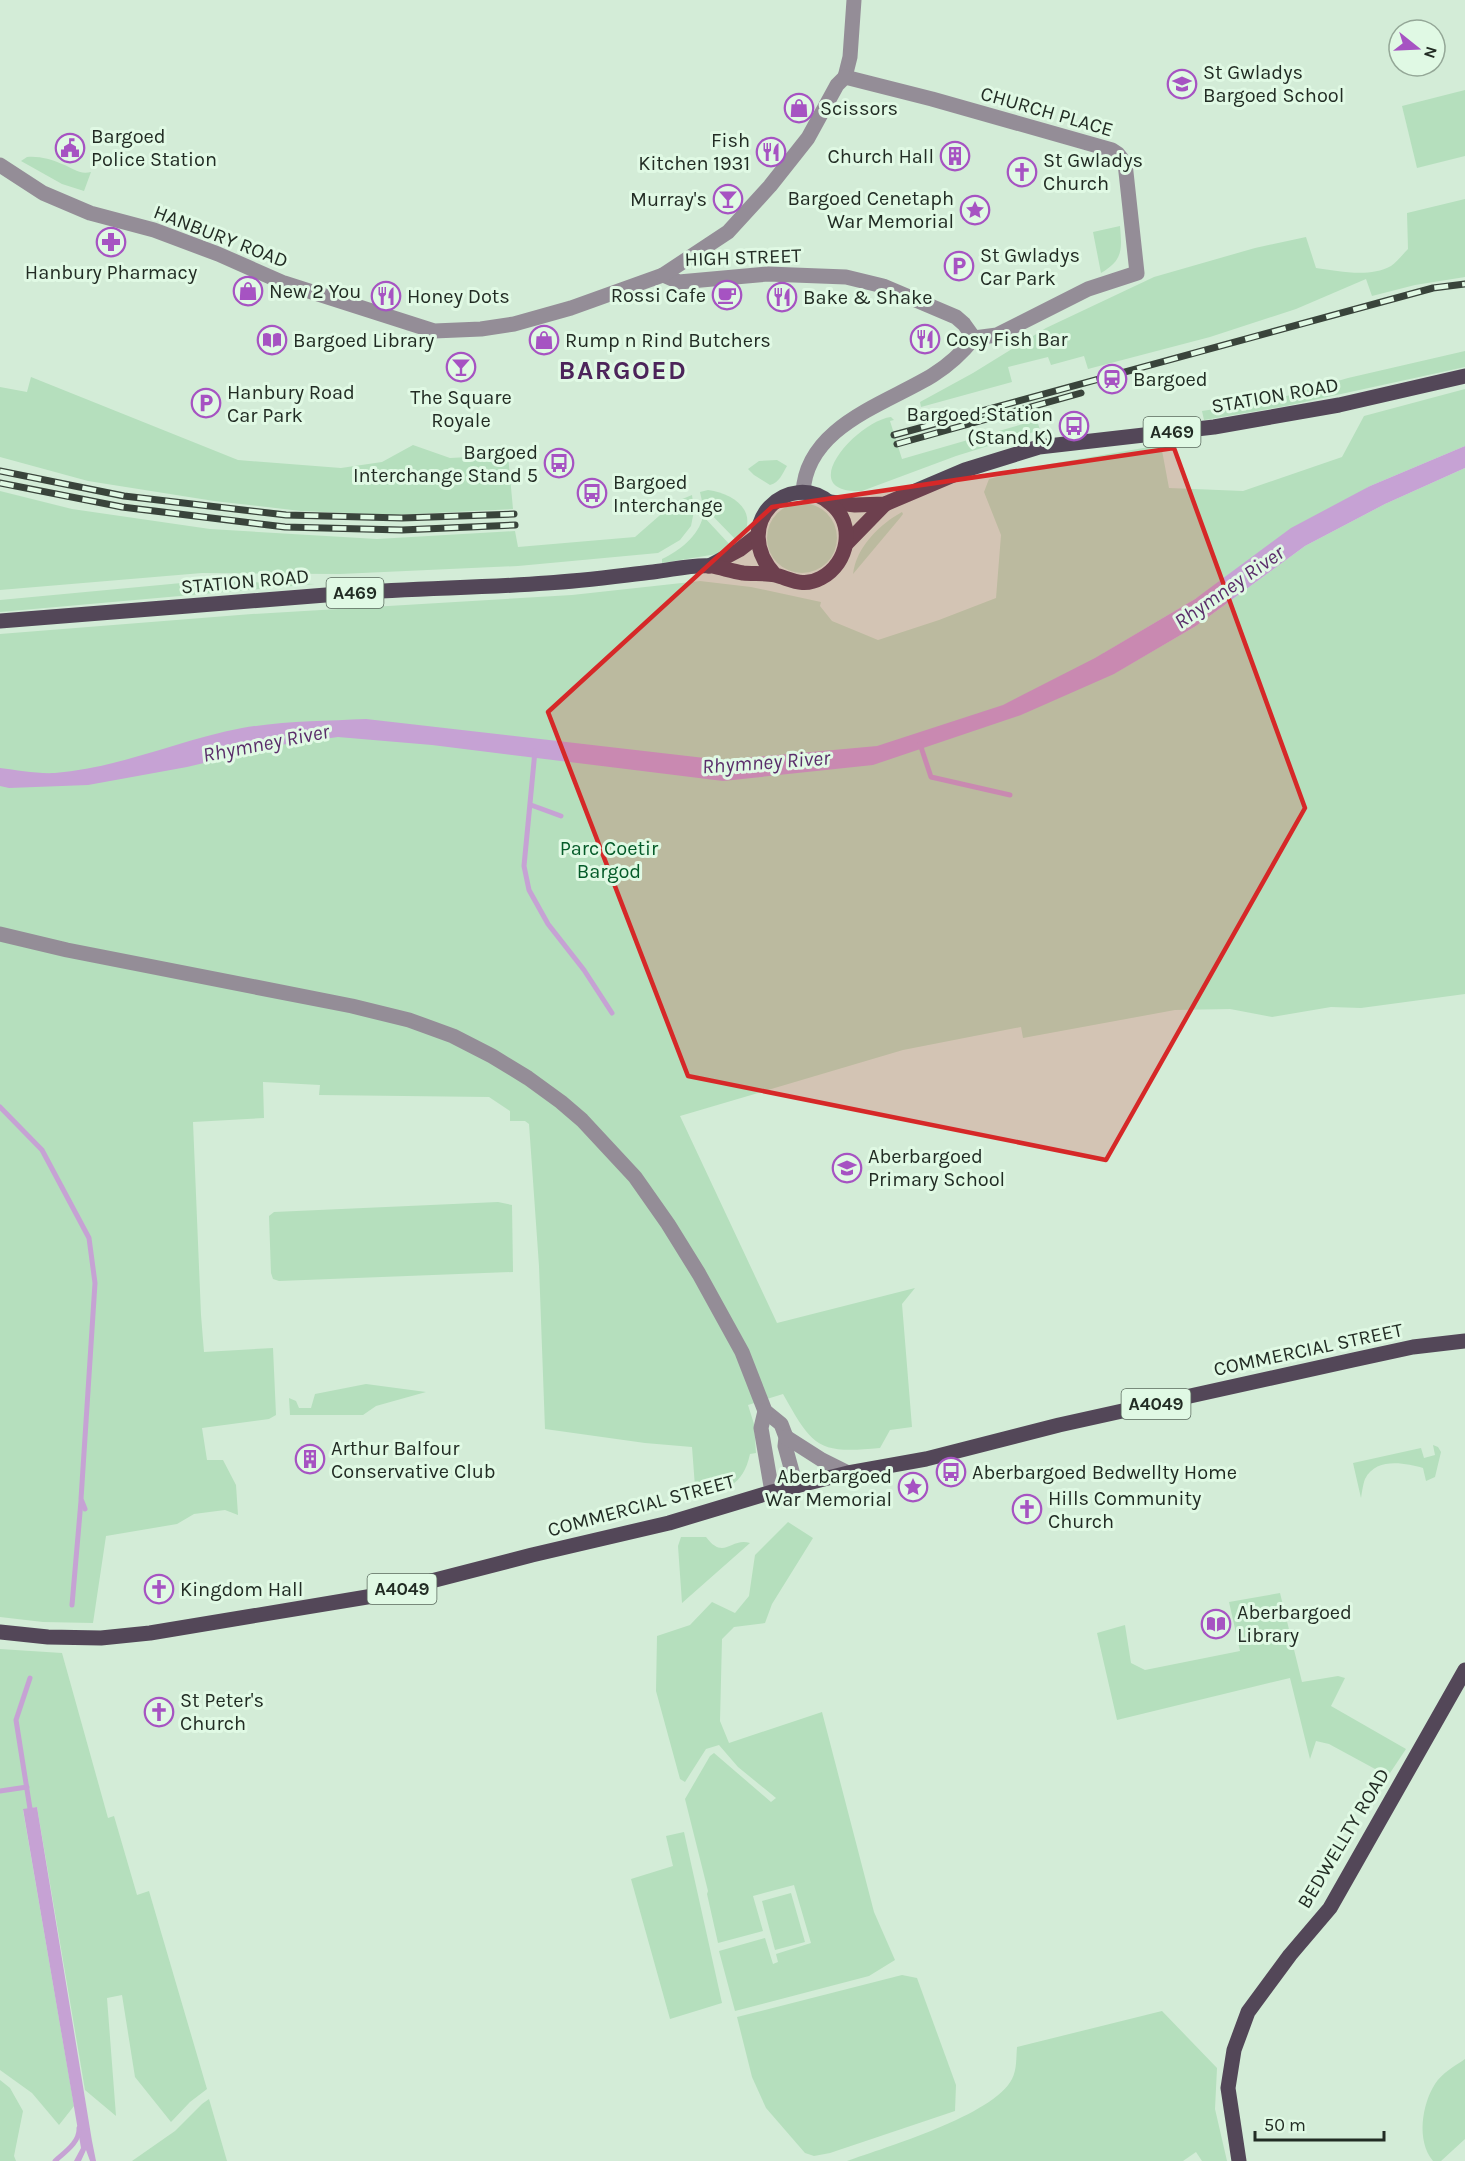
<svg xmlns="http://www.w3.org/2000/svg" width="1465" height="2161" viewBox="0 0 1465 2161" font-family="Karla,sans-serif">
  <rect width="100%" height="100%" fill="#d3ecd7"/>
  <!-- green -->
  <g fill="#b5dfbd">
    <polygon points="1465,90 1465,156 1417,168 1402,106"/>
    <path d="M 27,157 C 39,156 51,159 62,164 C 73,168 79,175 91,172 L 84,191 L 62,184 L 21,161 Z"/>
    <path d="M 1465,199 L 1465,277 L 1415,285 L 1372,296 L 1366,279 L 1296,309 L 1210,337 L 1088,369 L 1084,356 L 1051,365 L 1048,357 L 1008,367 L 1012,382 L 921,407 L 920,402 L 973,373 L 1046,328 L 1154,277 L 1255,248 L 1306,237 L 1316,268 C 1339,271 1369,278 1391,266 C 1397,262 1403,254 1408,249 L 1407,213 Z"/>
    <path d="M 1120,226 C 1122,250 1123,260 1101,273 L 1093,232 Z"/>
    <polygon points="1465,351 1465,367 1286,406 1204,420 1202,411 1273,400 1348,378"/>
    <polygon points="31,377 238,460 341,468 382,462 413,445 450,458 508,455 513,509 394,515 301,511 214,501 88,481 0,457 0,387 27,392"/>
    <path d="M 1465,389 L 1465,446 L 1370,486 L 1195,599 L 1104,653 L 1115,673 L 1196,626 L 1305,546 L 1385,504 L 1465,468 L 1465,994 L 1361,1008 L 1331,1007 L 1272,1017 L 1230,1009 L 1175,1010 L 1023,1038 L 1021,1027 L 903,1050 L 680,1116 L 777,1323 L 915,1288 L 902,1304 L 912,1427 L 890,1430 L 880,1448 C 817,1454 813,1447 783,1394 L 748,1405 L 754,1424 L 756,1453 L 750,1454 C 743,1487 725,1489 696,1500 L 692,1447 L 645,1443 L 545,1429 L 539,1266 L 529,1124 L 525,1121 L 510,1121 L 510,1111 L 489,1097 L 319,1095 L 320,1085 L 263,1082 L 264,1118 L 193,1122 L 201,1315 L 204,1352 L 273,1348 L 276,1415 L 269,1419 L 202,1428 L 207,1460 L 223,1460 L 236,1485 L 238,1515 L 225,1510 L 194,1514 L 177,1524 L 106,1536 L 93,1623 L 43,1622 L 0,1617 L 0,634 L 252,614 L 572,595 L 700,581 L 751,587 L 821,602 L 820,606 L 832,621 L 878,640 L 939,620 L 996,598 L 1001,535 L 984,492 L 989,479 L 1050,464 L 1161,445 L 1169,488 L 1243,491 L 1342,457 L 1364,416 Z"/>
    <path d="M 891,417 L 894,420 L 890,421 L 902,459 L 1037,420 L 1040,430 L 956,456 L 862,491 C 792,494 857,421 891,417 Z"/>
    <path d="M 777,460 L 787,466 C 782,474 780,482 770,485 L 754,475 L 748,469 L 759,461 Z"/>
    <path d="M 708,490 C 736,494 760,513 740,541 L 738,542 L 703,506 L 700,492 Z"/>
    <polygon points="0,491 72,509 210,529 377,539 515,531 518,547 635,537 675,502 692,495 694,511 691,526 680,540 658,553 518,566 340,574 202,573 0,590"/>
    <circle cx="802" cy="538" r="35"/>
    <path d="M 902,512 L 903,514 L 900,518 L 853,574 C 856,547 880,524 902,512 Z"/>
    <path d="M 703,516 L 732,547 L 717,554 L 662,563 L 662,559 C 679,551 699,536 703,516 Z"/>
    <polygon points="203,581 315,584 0,612 0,600"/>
    <polygon points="498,1202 512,1205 513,1272 279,1281 273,1279 271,1273 269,1216 274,1212"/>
    <polygon points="366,1384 426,1392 376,1406 363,1415 290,1415 289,1398 296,1401 299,1408 311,1408 315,1394"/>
    <path d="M 1433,1445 L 1438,1447 L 1441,1452 L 1435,1477 L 1426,1481 L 1423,1468 C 1405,1463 1376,1457 1365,1479 C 1363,1484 1362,1492 1361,1498 L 1353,1463 L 1421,1448 L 1424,1458 L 1435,1455 Z"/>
    <polygon points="788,1522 813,1538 772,1604 765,1623 734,1627 722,1639 720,1721 729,1743 822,1712 874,1912 895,1960 869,1976 735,2011 719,1951 765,1938 773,1964 778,1962 776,1954 811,1943 794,1885 753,1896 763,1931 718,1943 707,1894 708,1891 685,1799 710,1756 714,1753 771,1802 776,1798 738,1767 719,1745 706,1749 685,1782 680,1779 656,1691 657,1636 690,1625 712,1602 735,1613 749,1596 755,1555"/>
    <path d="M 681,1537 L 706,1537 C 724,1561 731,1537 750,1543 L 682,1603 L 678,1546 Z"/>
    <polygon points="1280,1593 1302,1682 1338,1676 1345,1678 1331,1706 1406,1749 1388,1776 1329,1744 1316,1741 1310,1759 1290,1678 1117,1720 1097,1633 1125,1625 1131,1663 1145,1670 1240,1651 1229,1602"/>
    <polygon points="0,1649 62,1653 108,1818 114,1816 137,1895 149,1891 207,2089 190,2102 171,2122 135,2077 122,1995 107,1998 116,2116 85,2090 37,1807 23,1810 74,2106 59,2125 32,2093 0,2070"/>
    <polygon points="684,1832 722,2003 670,2019 631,1879 673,1866 666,1836"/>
    <polygon points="791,1893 805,1942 775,1950 762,1901"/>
    <polygon points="902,1975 917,1978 956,2085 955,2111 830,2153 814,2156 805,2153 766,2108 752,2077 737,2017"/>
    <path d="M 1162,2011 L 1217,2068 L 1215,2109 L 1227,2161 L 1202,2161 L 1196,2152 L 1183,2161 L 847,2161 C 886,2147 994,2115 1012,2079 C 1017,2069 1016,2058 1017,2047 Z"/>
    <path d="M 1465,2059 L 1465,2139 L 1441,2161 L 1433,2161 C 1416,2141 1422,2104 1435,2084 C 1442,2073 1455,2066 1465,2059 Z"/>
    <polygon points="0,2080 10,2088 23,2111 14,2156 16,2161 0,2161"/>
    <polygon points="209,2099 227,2161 132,2161 175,2131 202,2104"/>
  </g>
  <!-- water -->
  <g fill="#c6a2d4">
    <path d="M 1465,446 L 1465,468 L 1385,504 L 1305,546 L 1196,626 L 1114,674 L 1021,715 L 873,765 L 723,781 L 432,745 L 338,737 L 280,745 L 187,767 L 88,785 L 9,788 L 0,786 L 0,768 C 17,770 37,774 55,773 C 119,768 179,740 242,728 C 283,721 325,721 366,719 L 722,760 L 877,746 L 1003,705 L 1095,658 L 1195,599 L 1291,528 L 1370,486 Z"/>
    <polygon points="37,1807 92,2141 96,2161 90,2161 86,2150 81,2161 74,2161 81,2148 80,2142 23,1809"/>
  </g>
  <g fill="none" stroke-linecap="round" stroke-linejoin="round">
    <!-- stream -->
    <g stroke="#c6a2d4" stroke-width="5">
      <polyline points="920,744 931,777 1010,795"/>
      <polyline points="535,751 524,866 529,890 548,924 584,970 612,1013"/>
      <polyline points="531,805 561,816"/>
      <polyline points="0,1107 42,1150 89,1238 95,1283 81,1499 85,1509"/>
      <polyline points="72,1605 81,1501"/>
      <polyline points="30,1678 16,1720 31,1815"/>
      <polyline points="0,1791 27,1787"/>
      <path d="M 55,2161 C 65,2152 80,2142 79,2128"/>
    </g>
    <!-- minor -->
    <g stroke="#948d97" stroke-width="15">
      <polyline points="845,77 932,99 1112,150 1118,154 1125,163 1137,273 1088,289 997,335 974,338"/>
      <polyline points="845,77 850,57 854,0"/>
      <polyline points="0,165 43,193 90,213 154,230 218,254 284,283 434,331 481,329 514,324 571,308 663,275 679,282 768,274 846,277 883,286 956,317 964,324 974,338"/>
      <polyline points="663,275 728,232 770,186 808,138 837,85 845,77"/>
      <path d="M 803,493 C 806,426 886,404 933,375 C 949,365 962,353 974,338"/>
      <polyline points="0,934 67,950 352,1006 409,1020 453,1036 492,1056 528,1078 561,1102 582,1120 635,1177 668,1224 699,1274 742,1352 765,1411 781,1424 786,1437 785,1446 796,1486"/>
      <polyline points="765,1411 761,1428 772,1492"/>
      <polyline points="786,1437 822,1460 848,1473"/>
    </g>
    <!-- major -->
    <g stroke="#534758" stroke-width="15">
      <polyline points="830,502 855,505 885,504 965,470 1039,447 1214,427 1339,405 1465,376"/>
      <polyline points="846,544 885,504"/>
      <polyline points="709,566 739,550 757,536"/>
      <path d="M 0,621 C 117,612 234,602 351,593 C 416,588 482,588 547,583 C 583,581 618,576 653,572 C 672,570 693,564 712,566 C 722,568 732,571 743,573 C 753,574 765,573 775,575 C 791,579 803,588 821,578 C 849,563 856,524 830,503 C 790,469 728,523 775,575"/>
      <polyline points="0,1632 48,1637 101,1638 150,1633 373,1596 532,1555 669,1523 772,1492 848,1473 926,1459 1059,1425 1353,1360 1413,1347 1465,1341"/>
      <polyline points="1239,2161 1228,2088 1234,2050 1248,2012 1290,1955 1330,1908 1465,1670"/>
    </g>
    <!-- rail casing -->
    <g stroke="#39443b" stroke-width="7">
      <g id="rail">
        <polyline points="894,435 1433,288 1465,284"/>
        <polyline points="897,444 1081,393"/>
        <polyline points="0,471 124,496 286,515 402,518 514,514"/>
        <polyline points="0,483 122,507 285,527 402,530 515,525"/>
      </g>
    </g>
    <!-- rail -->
    <use href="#rail" stroke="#e0f9e4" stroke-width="4.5" stroke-dasharray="14" stroke-linecap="butt"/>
  </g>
  <!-- marked area -->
  <path fill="#d62828" fill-opacity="0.2" stroke="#d62828" stroke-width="4.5" stroke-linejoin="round" d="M 1174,448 L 1305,808 L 1106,1160 L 688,1076 L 548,712 L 772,507 Z"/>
  <!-- icons -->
  <defs>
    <g id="school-ring" transform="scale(1.5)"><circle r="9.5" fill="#e0f9e4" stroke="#a653c2" stroke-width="1.5"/><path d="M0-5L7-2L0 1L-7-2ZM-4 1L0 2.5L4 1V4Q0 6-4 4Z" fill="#a653c2"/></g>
    <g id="shop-ring" transform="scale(1.5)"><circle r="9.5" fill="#e0f9e4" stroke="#a653c2" stroke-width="1.5"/><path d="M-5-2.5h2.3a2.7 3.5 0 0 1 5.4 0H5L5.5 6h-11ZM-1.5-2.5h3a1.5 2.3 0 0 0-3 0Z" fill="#a653c2"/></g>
    <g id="civic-ring" transform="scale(1.5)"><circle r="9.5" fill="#e0f9e4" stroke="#a653c2" stroke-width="1.5"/><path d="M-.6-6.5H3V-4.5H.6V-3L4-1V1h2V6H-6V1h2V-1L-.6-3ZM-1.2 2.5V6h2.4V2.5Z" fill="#a653c2"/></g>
    <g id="restaurant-ring" transform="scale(1.5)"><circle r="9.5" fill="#e0f9e4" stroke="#a653c2" stroke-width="1.5"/><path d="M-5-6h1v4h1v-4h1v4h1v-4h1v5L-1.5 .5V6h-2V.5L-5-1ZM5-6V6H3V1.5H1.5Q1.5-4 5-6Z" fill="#a653c2"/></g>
    <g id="building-ring" transform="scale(1.5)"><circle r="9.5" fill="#e0f9e4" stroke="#a653c2" stroke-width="1.5"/><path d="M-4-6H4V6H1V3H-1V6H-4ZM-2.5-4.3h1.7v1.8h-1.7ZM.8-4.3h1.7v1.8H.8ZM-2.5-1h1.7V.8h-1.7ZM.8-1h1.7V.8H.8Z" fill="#a653c2"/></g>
    <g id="church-ring" transform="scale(1.5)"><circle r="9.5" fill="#e0f9e4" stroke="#a653c2" stroke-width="1.5"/><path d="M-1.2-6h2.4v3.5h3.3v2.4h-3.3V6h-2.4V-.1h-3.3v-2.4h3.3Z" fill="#a653c2"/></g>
    <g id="bar-ring" transform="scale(1.5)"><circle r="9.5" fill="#e0f9e4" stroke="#a653c2" stroke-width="1.5"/><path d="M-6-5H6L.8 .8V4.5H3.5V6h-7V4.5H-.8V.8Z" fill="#a653c2"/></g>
    <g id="sight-ring" transform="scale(1.5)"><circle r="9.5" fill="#e0f9e4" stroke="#a653c2" stroke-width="1.5"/><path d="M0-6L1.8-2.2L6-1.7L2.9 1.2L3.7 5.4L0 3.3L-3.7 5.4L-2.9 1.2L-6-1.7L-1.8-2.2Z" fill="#a653c2"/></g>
    <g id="pharmacy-ring" transform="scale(1.5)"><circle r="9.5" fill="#e0f9e4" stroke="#a653c2" stroke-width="1.5"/><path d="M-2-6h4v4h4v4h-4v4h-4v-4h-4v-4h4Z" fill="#a653c2"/></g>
    <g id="parking-ring" transform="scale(1.5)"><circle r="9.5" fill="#e0f9e4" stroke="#a653c2" stroke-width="1.5"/><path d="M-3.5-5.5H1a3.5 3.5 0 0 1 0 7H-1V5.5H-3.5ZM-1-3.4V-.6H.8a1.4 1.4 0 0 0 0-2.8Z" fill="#a653c2"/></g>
    <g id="cafe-ring" transform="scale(1.5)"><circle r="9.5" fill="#e0f9e4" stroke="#a653c2" stroke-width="1.5"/><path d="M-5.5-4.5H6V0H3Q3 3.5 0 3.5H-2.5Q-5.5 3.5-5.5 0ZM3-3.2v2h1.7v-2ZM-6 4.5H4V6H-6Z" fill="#a653c2"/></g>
    <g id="library-ring" transform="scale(1.5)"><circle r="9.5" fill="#e0f9e4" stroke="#a653c2" stroke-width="1.5"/><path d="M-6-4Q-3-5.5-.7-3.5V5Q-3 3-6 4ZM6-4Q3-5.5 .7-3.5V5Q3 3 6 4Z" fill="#a653c2"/></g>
    <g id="station-ring" transform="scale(1.5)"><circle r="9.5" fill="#e0f9e4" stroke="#a653c2" stroke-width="1.5"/><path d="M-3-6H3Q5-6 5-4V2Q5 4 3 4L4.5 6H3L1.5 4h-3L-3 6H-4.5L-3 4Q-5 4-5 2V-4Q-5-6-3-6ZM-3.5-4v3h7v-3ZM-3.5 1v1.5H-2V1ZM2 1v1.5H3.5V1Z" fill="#a653c2"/></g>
    <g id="bus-ring" transform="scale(1.5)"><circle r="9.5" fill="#e0f9e4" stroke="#a653c2" stroke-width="1.5"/><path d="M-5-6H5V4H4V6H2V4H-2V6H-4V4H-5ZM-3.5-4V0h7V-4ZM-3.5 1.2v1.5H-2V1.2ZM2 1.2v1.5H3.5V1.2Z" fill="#a653c2"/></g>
  </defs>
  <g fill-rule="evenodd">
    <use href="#school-ring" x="1182" y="84"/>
    <use href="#shop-ring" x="799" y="108"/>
    <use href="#civic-ring" x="70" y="148"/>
    <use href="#restaurant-ring" x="771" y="152"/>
    <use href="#building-ring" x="955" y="156"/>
    <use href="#church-ring" x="1022" y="172"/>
    <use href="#bar-ring" x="728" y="199"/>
    <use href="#sight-ring" x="975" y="210"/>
    <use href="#pharmacy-ring" x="111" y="242"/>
    <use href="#parking-ring" x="959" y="266"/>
    <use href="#shop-ring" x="248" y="291"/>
    <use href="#cafe-ring" x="727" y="295"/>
    <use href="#restaurant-ring" x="386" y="296"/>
    <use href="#restaurant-ring" x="782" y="297"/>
    <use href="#restaurant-ring" x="925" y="339"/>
    <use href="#library-ring" x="272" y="340"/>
    <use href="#shop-ring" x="544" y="340"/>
    <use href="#bar-ring" x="461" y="367"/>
    <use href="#station-ring" x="1112" y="379"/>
    <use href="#parking-ring" x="206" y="403"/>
    <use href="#bus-ring" x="1074" y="426"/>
    <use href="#bus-ring" x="559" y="463"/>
    <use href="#bus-ring" x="592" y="493"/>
    <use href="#school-ring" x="847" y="1168"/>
    <use href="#building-ring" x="310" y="1459"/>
    <use href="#bus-ring" x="951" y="1472"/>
    <use href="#sight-ring" x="913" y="1487"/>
    <use href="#church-ring" x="1027" y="1509"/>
    <use href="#church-ring" x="159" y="1589"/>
    <use href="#library-ring" x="1216" y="1624"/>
    <use href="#church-ring" x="159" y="1712"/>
  </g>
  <g text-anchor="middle" stroke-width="6" stroke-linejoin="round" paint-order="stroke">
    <!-- shield labels -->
    <g fill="#e0f9e4" stroke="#5b6a5e" stroke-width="1.5">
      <rect x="1143.5" y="417" width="57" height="30" rx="4.5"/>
      <rect x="326.5" y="578" width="57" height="30" rx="4.5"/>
      <rect x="1121.5" y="1389" width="69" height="30" rx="4.5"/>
      <rect x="367.5" y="1574" width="69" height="30" rx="4.5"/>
    </g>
    <g font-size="18" font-weight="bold" fill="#222c24">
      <text x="1172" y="438">A469</text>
      <text x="355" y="599">A469</text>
      <text x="1156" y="1410">A4049</text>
      <text x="402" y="1595">A4049</text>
    </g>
    <!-- poi labels -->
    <g font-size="20" fill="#222c24" stroke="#e0f9e4" text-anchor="start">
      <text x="1203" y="79">St Gwladys<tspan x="1203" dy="23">Bargoed School</tspan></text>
      <text x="820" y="115">Scissors</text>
      <text x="91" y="143">Bargoed<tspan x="91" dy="23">Police Station</tspan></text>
      <text x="750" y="147" text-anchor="end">Fish<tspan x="750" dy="23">Kitchen 1931</tspan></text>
      <text x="934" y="163" text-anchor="end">Church Hall</text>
      <text x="1043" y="167">St Gwladys<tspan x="1043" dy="23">Church</tspan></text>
      <text x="954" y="205" text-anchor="end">Bargoed Cenetaph<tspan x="954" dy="23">War Memorial</tspan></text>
      <text x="707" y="206" text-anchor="end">Murray's</text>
      <text x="980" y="262">St Gwladys<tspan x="980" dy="23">Car Park</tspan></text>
      <text x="111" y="279" text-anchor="middle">Hanbury Pharmacy</text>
      <text x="269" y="298">New 2 You</text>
      <text x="706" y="302" text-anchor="end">Rossi Cafe</text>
      <text x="407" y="303">Honey Dots</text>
      <text x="803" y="304">Bake &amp; Shake</text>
      <text x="946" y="346">Cosy Fish Bar</text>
      <text x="293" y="347">Bargoed Library</text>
      <text x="565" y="347">Rump n Rind Butchers</text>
      <text x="1133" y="386">Bargoed</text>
      <text x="227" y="399">Hanbury Road<tspan x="227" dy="23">Car Park</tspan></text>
      <text x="461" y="404" text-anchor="middle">The Square<tspan x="461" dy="23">Royale</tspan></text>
      <text x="1053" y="421" text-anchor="end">Bargoed Station<tspan x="1053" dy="23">(Stand K)</tspan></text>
      <text x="538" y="459" text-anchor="end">Bargoed<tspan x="538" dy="23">Interchange Stand 5</tspan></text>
      <text x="613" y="489">Bargoed<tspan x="613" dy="23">Interchange</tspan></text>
      <text x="868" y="1163">Aberbargoed<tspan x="868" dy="23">Primary School</tspan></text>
      <text x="331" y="1455">Arthur Balfour<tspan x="331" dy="23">Conservative Club</tspan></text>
      <text x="972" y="1479">Aberbargoed Bedwellty Home</text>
      <text x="892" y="1483" text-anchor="end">Aberbargoed<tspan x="892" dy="23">War Memorial</tspan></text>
      <text x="1048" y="1505">Hills Community<tspan x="1048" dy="23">Church</tspan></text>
      <text x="180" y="1596">Kingdom Hall</text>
      <text x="1237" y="1619">Aberbargoed<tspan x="1237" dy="23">Library</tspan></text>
      <text x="180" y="1707">St Peter's<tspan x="180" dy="23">Church</tspan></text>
    </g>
    <!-- street labels -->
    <g font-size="20" fill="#222c24" stroke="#e0f9e4">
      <text transform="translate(1047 111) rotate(16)" y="7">CHURCH PLACE</text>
      <text transform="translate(221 236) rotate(21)" y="7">HANBURY ROAD</text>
      <text transform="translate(743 257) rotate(-2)" y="7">HIGH STREET</text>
      <text transform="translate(1275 395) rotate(-10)" y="7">STATION ROAD</text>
      <text transform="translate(245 581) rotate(-5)" y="7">STATION ROAD</text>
      <text transform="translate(1308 1349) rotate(-12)" y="7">COMMERCIAL STREET</text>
      <text transform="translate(641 1505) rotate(-15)" y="7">COMMERCIAL STREET</text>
      <text transform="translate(1343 1838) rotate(-59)" y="7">BEDWELLTY ROAD</text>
    </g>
    <!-- park labels -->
    <g font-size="20" fill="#055b29" stroke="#e0f9e4">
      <text x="609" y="855">Parc Coetir<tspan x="609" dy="23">Bargod</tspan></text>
    </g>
    <!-- water labels -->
    <g font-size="21" font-style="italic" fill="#5a2d6a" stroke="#e0f9e4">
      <text transform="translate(1229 587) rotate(-35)" y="7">Rhymney River</text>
      <text transform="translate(266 743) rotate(-11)" y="7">Rhymney River</text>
      <text transform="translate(766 762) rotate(-4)" y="7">Rhymney River</text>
    </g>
    <!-- district labels -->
    <g font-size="26" font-weight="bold" letter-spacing="1.5" fill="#4c245a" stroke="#e0f9e4">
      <text x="623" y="379">BARGOED</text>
    </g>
  </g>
  <!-- north arrow -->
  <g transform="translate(1417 48) rotate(108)"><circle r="28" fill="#e0f9e4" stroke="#94a797" stroke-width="1.5"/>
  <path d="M0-4.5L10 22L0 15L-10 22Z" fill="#a653c2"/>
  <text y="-9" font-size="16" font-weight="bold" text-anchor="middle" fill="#222c24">N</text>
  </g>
  <!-- scale -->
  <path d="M1255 2131v9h129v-9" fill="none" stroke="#222c24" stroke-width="3"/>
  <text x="1264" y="2131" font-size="18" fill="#222c24" stroke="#e0f9e4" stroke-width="4.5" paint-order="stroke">50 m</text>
</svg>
